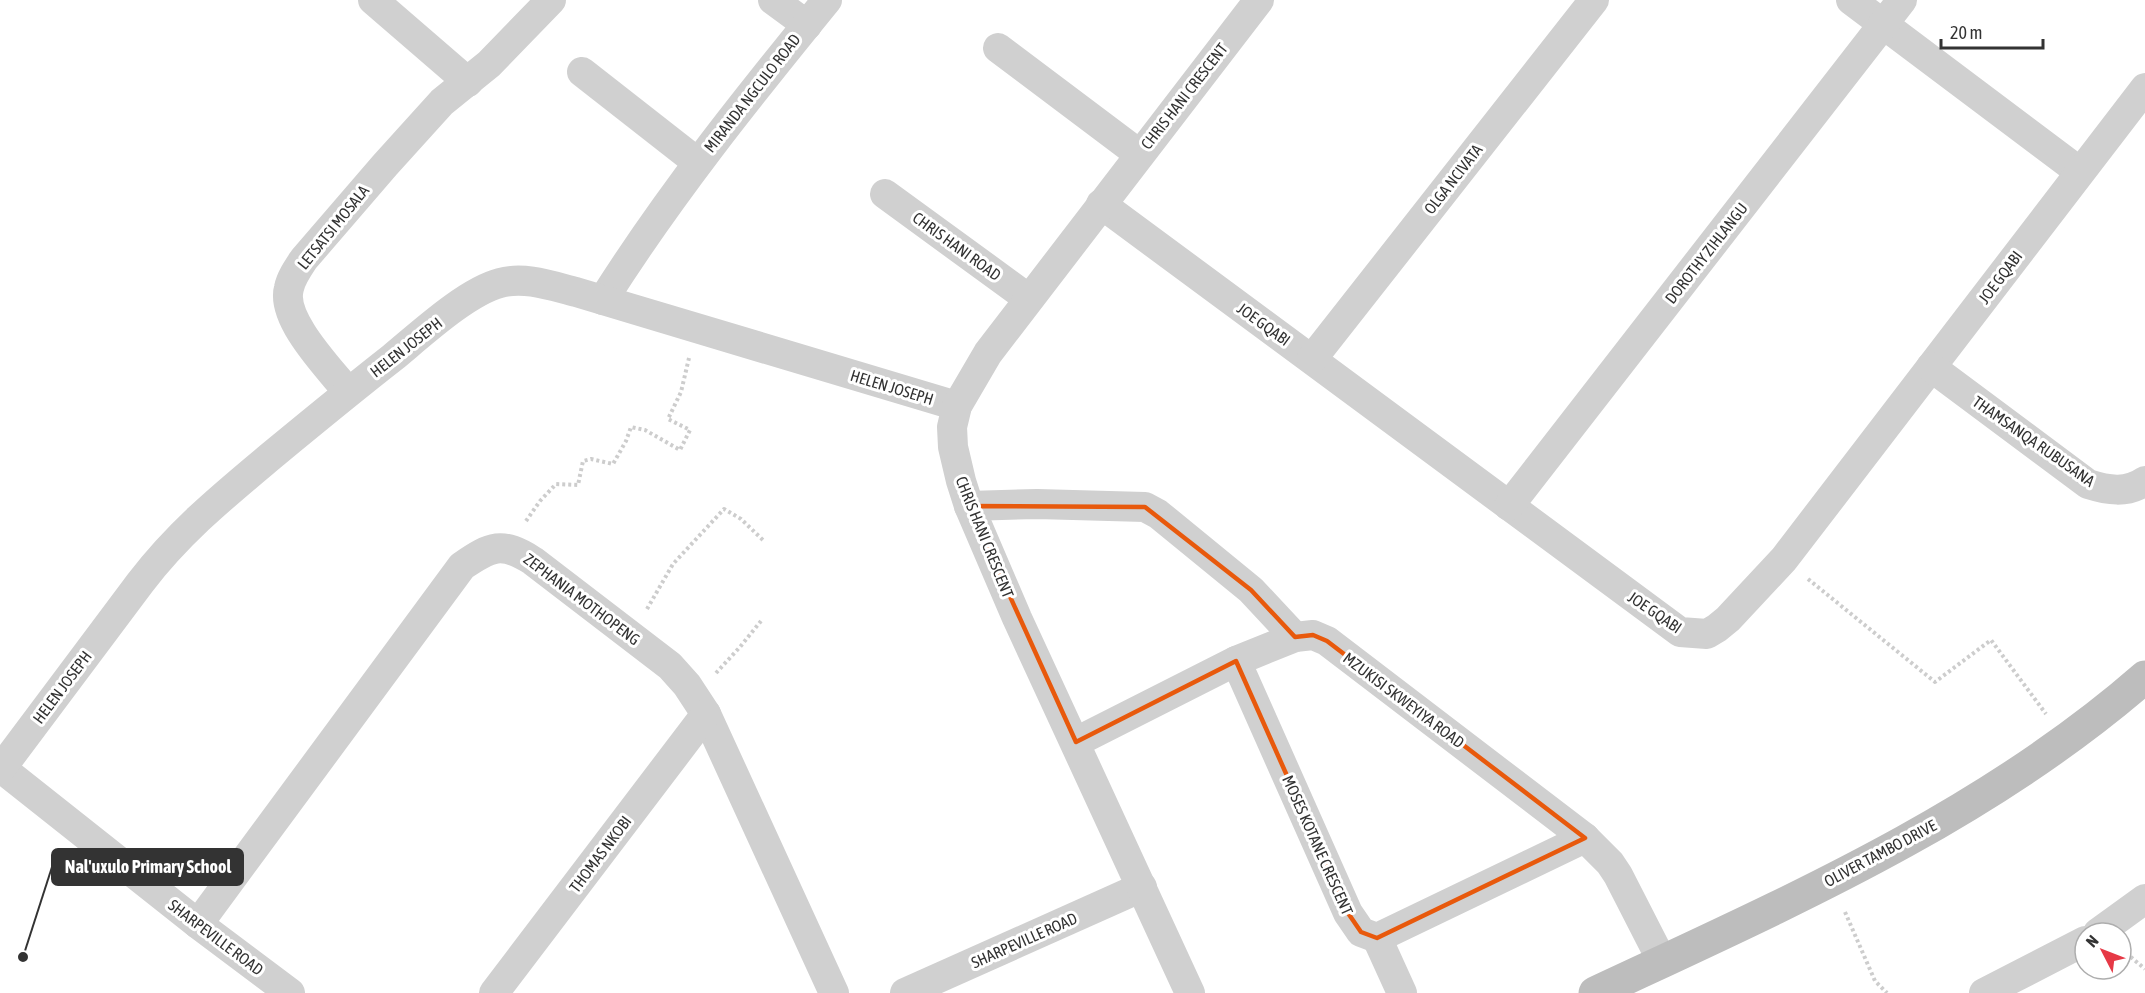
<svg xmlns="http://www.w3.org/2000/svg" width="2145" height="993" viewBox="0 0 2145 993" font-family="'Asap Condensed',sans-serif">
  <rect width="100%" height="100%" fill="#fff"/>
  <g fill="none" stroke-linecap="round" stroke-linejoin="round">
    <!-- path -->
    <g stroke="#cdcdcd" stroke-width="4" stroke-dasharray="3 3" stroke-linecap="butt">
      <polyline points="526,521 540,501 556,484 578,485 583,461 591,459 613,464 626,441 631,427 645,430 680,450 690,430 668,419 681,392 689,358"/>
      <polyline points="1808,579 1935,682 1991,640 2046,714"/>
      <polyline points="647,609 673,564 724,509 741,519 765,542"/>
      <polyline points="716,673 740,647 761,621"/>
      <polyline points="1845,912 1875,981 1887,993"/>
      <polyline points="2126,953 2145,969"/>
    </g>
    <!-- street -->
    <g stroke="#d0d0d0" stroke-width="30">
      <polyline points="373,0 468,82"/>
      <polyline points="773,0 807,25"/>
      <polyline points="1851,0 2080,172"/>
      <polyline points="998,48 1139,154"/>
      <polyline points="582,72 697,162"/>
      <polyline points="885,194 1029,299"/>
      <polyline points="1101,204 1680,632 1707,634 1717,628 1728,619 1784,559 2145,88"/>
      <path d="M 603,300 C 670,194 748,97 827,0"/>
      <polyline points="1312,359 1594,0"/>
      <path d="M 1931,367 L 2088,484 C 2107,490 2127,494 2145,481"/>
      <path d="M 348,392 C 330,369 280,319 289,288 C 291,278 298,268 304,259 L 385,165 L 442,102 L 489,64 L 551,0"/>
      <polyline points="969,506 1037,504 1145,507 1158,514 1251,590 1295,637"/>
      <polyline points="1509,506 1902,0"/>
      <polyline points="1236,661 1348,913 1361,932 1377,938 1585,838"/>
      <polyline points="1076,742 1236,661 1295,637 1313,635 1327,641 1585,838 1610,863 1618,875 1662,961"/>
      <polyline points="1,768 198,924 290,993"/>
      <path d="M 0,770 L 140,583 C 179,532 222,497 271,456 C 311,423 351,390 392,358 C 420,335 466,292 500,283 C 525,276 552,286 576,292 L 957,406"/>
      <path d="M 198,924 L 462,566 C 491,546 502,541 533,561 L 670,666 L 687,685 L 706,714 L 834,993"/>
      <polyline points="2098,933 2145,899"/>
      <polyline points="1377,938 1402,993"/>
      <polyline points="494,993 706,714"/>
      <polyline points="905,993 1142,887"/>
      <polyline points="1190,993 1017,618 969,506 961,481 953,447 952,427 957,406 988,353 1259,0"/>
      <polyline points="1984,993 2085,941"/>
    </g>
    <!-- secondary -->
    <path stroke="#bdbdbd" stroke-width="33" d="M 1595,993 C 1785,904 1985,817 2145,677"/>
  </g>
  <!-- marked area -->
  <path fill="none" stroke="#e8590c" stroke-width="4.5" stroke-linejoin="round" d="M 969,506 L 1145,507 L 1251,590 L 1295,637 L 1313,635 L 1327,641 L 1585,838 L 1377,938 L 1361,932 L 1348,913 L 1236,661 L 1076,742 Z"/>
  <g text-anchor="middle" stroke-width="6" stroke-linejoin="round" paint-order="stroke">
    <!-- street labels -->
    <g font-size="16" fill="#333" stroke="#fff">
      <text transform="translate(752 93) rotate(-52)" y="6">MIRANDA NGCULO ROAD</text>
      <text transform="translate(1184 96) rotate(-52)" y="6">CHRIS HANI CRESCENT</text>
      <text transform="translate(1453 179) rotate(-52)" y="6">OLGA NCIVATA</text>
      <text transform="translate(333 227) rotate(-51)" y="6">LETSATSI MOSALA</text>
      <text transform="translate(957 246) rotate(36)" y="6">CHRIS HANI ROAD</text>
      <text transform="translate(1706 253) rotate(-52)" y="6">DOROTHY ZIHLANGU</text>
      <text transform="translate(2000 277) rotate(-53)" y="6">JOE GQABI</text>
      <text transform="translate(1264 324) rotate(36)" y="6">JOE GQABI</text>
      <text transform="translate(406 347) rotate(-38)" y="6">HELEN JOSEPH</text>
      <text transform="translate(892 387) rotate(17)" y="6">HELEN JOSEPH</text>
      <text transform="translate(2034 441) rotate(35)" y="6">THAMSANQA RUBUSANA</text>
      <text transform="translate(985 537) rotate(68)" y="6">CHRIS HANI CRESCENT</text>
      <text transform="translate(582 599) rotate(37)" y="6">ZEPHANIA MOTHOPENG</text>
      <text transform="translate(1655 612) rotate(34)" y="6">JOE GQABI</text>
      <text transform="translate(62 687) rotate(-53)" y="6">HELEN JOSEPH</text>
      <text transform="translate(1404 700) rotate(37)" y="6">MZUKISI SKWEYIYA ROAD</text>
      <text transform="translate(1318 845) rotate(66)" y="6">MOSES KOTANE CRESCENT</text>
      <text transform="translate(1880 853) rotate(-28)" y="6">OLIVER TAMBO DRIVE</text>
      <text transform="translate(600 854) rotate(-53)" y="6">THOMAS NKOBI</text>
      <text transform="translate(216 937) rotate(37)" y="6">SHARPEVILLE ROAD</text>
      <text transform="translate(1024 940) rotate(-24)" y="6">SHARPEVILLE ROAD</text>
    </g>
  </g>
  <!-- callouts -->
  <path fill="none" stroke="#333" stroke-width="2" d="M23 957L52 867"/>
  <circle fill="#333" stroke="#fff" stroke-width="2" cx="23" cy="957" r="6"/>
  <rect fill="#333" stroke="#333" stroke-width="2" x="52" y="849" width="191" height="36" rx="6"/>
  <g font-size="18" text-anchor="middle" font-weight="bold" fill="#fff">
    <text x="148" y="873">Nal'uxulo Primary School</text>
  </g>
  <!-- north arrow -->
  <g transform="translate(2103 951) rotate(312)"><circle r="28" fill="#ffffff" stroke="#adadad" stroke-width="1.5"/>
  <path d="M0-4.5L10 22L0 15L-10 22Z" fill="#e63946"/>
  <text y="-9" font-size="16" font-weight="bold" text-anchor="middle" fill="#333333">N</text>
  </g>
  <!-- scale -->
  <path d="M1941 39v9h102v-9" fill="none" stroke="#333333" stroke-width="3"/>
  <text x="1950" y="39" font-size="18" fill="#333333" stroke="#ffffff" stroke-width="4.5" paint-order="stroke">20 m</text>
</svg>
